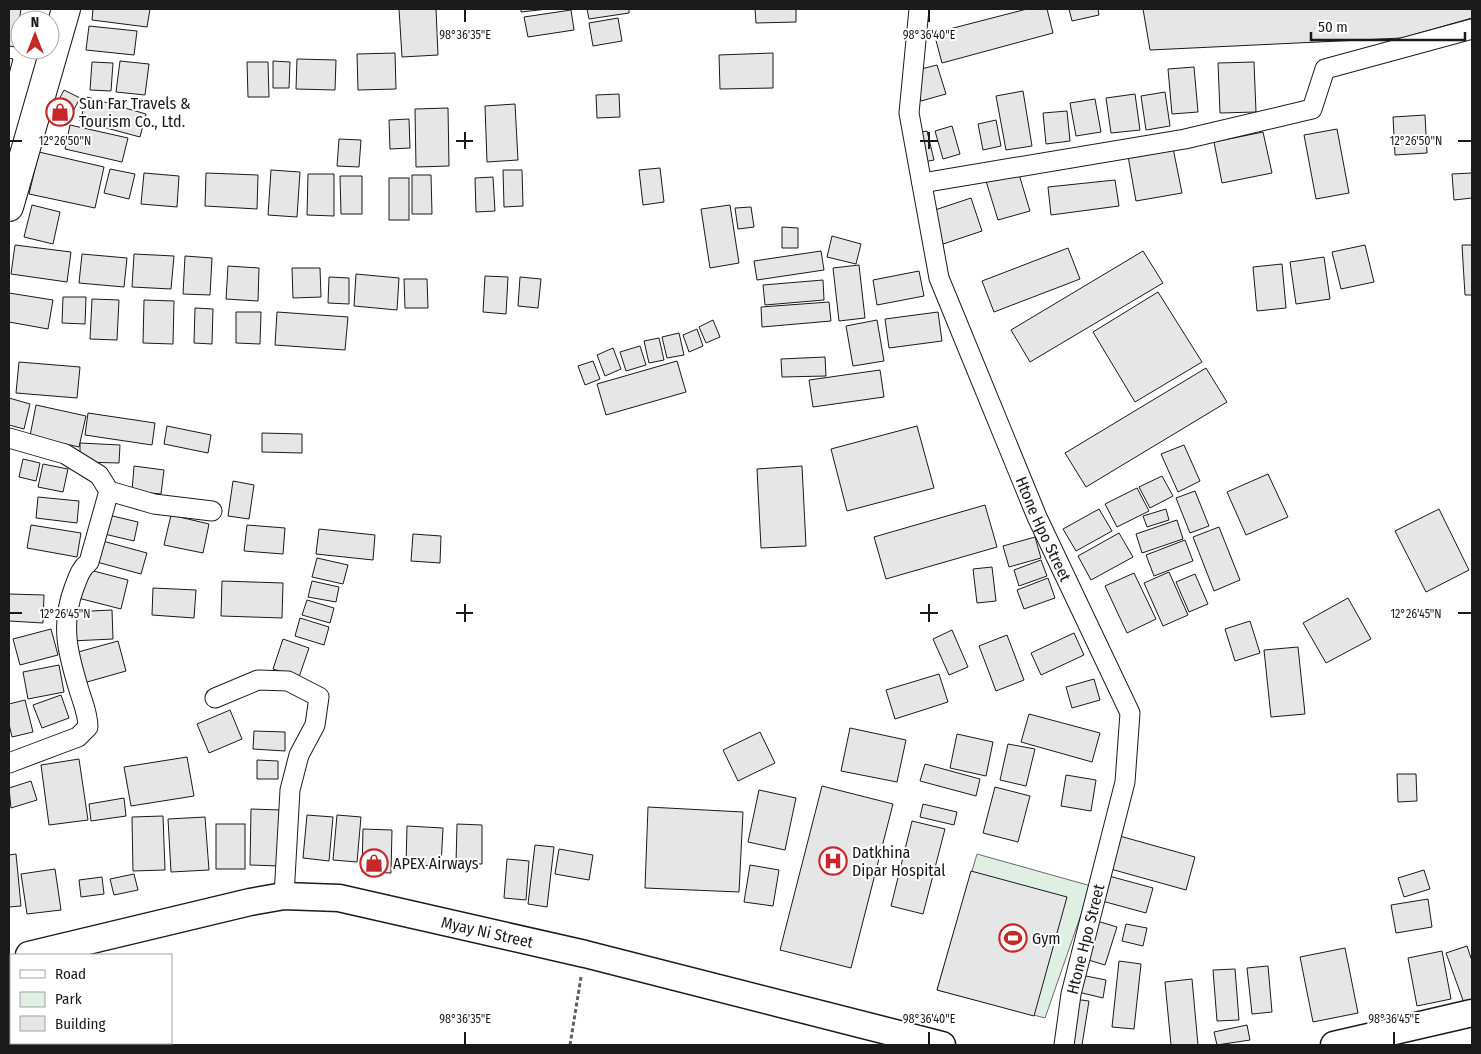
<svg xmlns="http://www.w3.org/2000/svg" width="1481" height="1054" viewBox="0 0 1481 1054" font-family="'Fira Sans Condensed',sans-serif">
  <rect width="100%" height="100%" fill="#fff"/>
  <!-- green -->
  <polygon fill="#e0efe3" stroke="#6a6a6a" points="977,854 1091,886 1045,1018 937,990"/>
  <!-- building -->
  <g fill="#e6e6e6" stroke="#1a1a1a">
    <polygon points="9,9 21,9 15,47 9,46"/>
    <polygon points="93,9 150,9 147,27 92,20"/>
    <polygon points="399,9 436,9 438,55 402,57"/>
    <polygon points="521,9 548,9 521,12"/>
    <polygon points="587,9 629,9 629,13 589,19"/>
    <polygon points="755,9 796,9 796,22 756,23"/>
    <polygon points="1027,9 1047,9 1053,33 942,63 934,33"/>
    <polygon points="1069,9 1098,9 1099,15 1072,21"/>
    <polygon points="1143,9 1472,9 1472,18 1402,38 1150,50"/>
    <polygon points="571,10 574,30 528,37 524,17"/>
    <polygon points="618,18 622,41 593,46 589,23"/>
    <polygon points="89,26 137,31 134,55 86,50"/>
    <polygon points="395,53 396,89 358,90 357,54"/>
    <polygon points="773,53 773,88 720,89 719,55"/>
    <polygon points="9,58 13,59 9,74"/>
    <polygon points="297,59 336,60 335,90 296,89"/>
    <polygon points="120,61 149,64 145,95 116,92"/>
    <polygon points="273,61 290,62 289,88 273,88"/>
    <polygon points="92,62 113,63 111,91 90,90"/>
    <polygon points="247,62 268,62 269,97 248,97"/>
    <polygon points="1254,62 1256,112 1220,113 1218,63"/>
    <polygon points="937,65 946,94 921,101 913,71"/>
    <polygon points="1194,67 1198,112 1172,114 1168,69"/>
    <polygon points="64,90 80,98 68,121 52,113"/>
    <polygon points="1023,91 1032,146 1006,150 996,96"/>
    <polygon points="1165,92 1170,126 1146,130 1141,96"/>
    <polygon points="619,94 620,117 597,118 596,95"/>
    <polygon points="1135,94 1140,130 1111,133 1106,98"/>
    <polygon points="87,97 146,114 140,137 80,121"/>
    <polygon points="1095,99 1101,132 1076,136 1070,103"/>
    <polygon points="515,104 518,160 487,162 485,106"/>
    <polygon points="448,108 449,166 416,167 415,109"/>
    <polygon points="1067,111 1070,141 1046,144 1043,113"/>
    <polygon points="1425,115 1427,153 1395,155 1393,117"/>
    <polygon points="409,119 410,148 390,149 389,120"/>
    <polygon points="996,120 1001,146 983,150 978,124"/>
    <polygon points="70,125 128,138 122,162 65,149"/>
    <polygon points="952,126 960,154 943,159 935,131"/>
    <polygon points="1337,129 1349,193 1316,199 1304,135"/>
    <polygon points="927,131 934,160 914,164 907,135"/>
    <polygon points="1263,132 1272,173 1222,183 1214,142"/>
    <polygon points="339,139 361,140 359,167 337,166"/>
    <polygon points="1173,148 1182,193 1136,201 1128,156"/>
    <polygon points="39,152 104,167 95,208 29,194"/>
    <polygon points="660,168 664,202 643,205 639,170"/>
    <polygon points="110,169 135,174 129,199 104,193"/>
    <polygon points="271,170 300,172 297,217 268,215"/>
    <polygon points="503,170 522,170 523,206 504,207"/>
    <polygon points="1018,171 1030,211 998,220 986,181"/>
    <polygon points="144,173 179,176 177,207 141,204"/>
    <polygon points="206,173 258,175 257,209 205,206"/>
    <polygon points="1472,173 1472,198 1454,200 1452,174"/>
    <polygon points="308,174 334,174 334,216 307,215"/>
    <polygon points="412,175 431,175 432,214 412,214"/>
    <polygon points="340,176 362,176 362,214 341,214"/>
    <polygon points="493,177 495,211 476,212 475,178"/>
    <rect x="389" y="178" width="20" height="42"/>
    <polygon points="1115,180 1119,206 1051,215 1048,187"/>
    <polygon points="971,198 982,231 943,244 932,211"/>
    <polygon points="32,205 60,212 53,244 24,237"/>
    <polygon points="730,205 739,263 710,268 701,209"/>
    <polygon points="751,207 754,227 738,229 735,208"/>
    <polygon points="782,227 798,228 798,248 782,248"/>
    <polygon points="832,236 861,244 856,264 827,257"/>
    <polygon points="15,245 71,252 67,282 11,274"/>
    <polygon points="1365,245 1374,282 1341,289 1332,252"/>
    <polygon points="1462,245 1472,245 1472,295 1465,295"/>
    <polygon points="1068,248 1080,279 994,312 982,281"/>
    <polygon points="821,251 824,270 757,280 754,261"/>
    <polygon points="1143,251 1163,283 1030,362 1011,330"/>
    <polygon points="82,254 127,258 124,287 79,283"/>
    <polygon points="134,254 174,256 171,289 132,287"/>
    <polygon points="185,256 212,258 210,295 183,294"/>
    <polygon points="1324,257 1330,299 1296,304 1290,262"/>
    <polygon points="1282,264 1286,308 1257,311 1253,267"/>
    <polygon points="859,265 865,318 839,321 833,268"/>
    <polygon points="228,266 259,268 258,301 226,299"/>
    <polygon points="292,268 320,268 321,297 293,298"/>
    <polygon points="919,271 924,296 877,305 873,280"/>
    <polygon points="356,274 399,278 397,310 354,306"/>
    <polygon points="485,276 508,277 506,314 483,312"/>
    <polygon points="329,277 349,278 349,304 328,303"/>
    <polygon points="520,277 541,279 538,308 518,306"/>
    <polygon points="404,279 427,279 428,308 405,308"/>
    <polygon points="823,280 824,300 765,305 763,285"/>
    <polygon points="1158,292 1202,362 1135,402 1093,332"/>
    <polygon points="9,293 53,300 48,329 9,322"/>
    <polygon points="63,297 86,297 85,324 62,323"/>
    <polygon points="92,299 119,300 117,340 90,339"/>
    <polygon points="144,300 174,301 173,344 143,343"/>
    <polygon points="829,302 831,321 762,327 761,307"/>
    <polygon points="195,308 213,309 212,344 194,343"/>
    <polygon points="236,312 261,312 260,344 236,343"/>
    <polygon points="277,312 348,317 345,350 275,345"/>
    <polygon points="938,312 942,341 889,348 885,319"/>
    <polygon points="713,320 720,337 706,343 699,327"/>
    <polygon points="877,320 884,361 853,366 846,326"/>
    <polygon points="697,329 703,346 689,352 683,335"/>
    <polygon points="679,333 684,355 667,358 662,337"/>
    <polygon points="659,338 664,360 649,363 644,341"/>
    <polygon points="640,346 646,365 626,371 620,352"/>
    <polygon points="613,348 621,369 605,376 597,355"/>
    <polygon points="825,357 826,376 782,377 781,359"/>
    <polygon points="593,361 600,379 585,385 578,366"/>
    <polygon points="677,361 686,392 606,415 597,384"/>
    <polygon points="19,362 80,367 77,398 16,393"/>
    <polygon points="1206,368 1227,402 1086,487 1065,453"/>
    <polygon points="880,370 884,397 813,407 809,380"/>
    <polygon points="9,398 30,404 24,429 9,425"/>
    <polygon points="36,405 86,416 79,447 30,436"/>
    <polygon points="88,413 155,423 152,445 85,435"/>
    <polygon points="167,426 211,435 208,453 164,444"/>
    <polygon points="917,426 934,488 847,511 831,449"/>
    <polygon points="262,433 302,434 302,453 262,452"/>
    <polygon points="80,443 120,445 119,463 80,462"/>
    <polygon points="1184,445 1200,481 1178,492 1161,454"/>
    <polygon points="23,459 40,463 36,481 19,477"/>
    <polygon points="43,464 68,469 63,492 38,487"/>
    <polygon points="134,466 164,470 161,494 132,491"/>
    <polygon points="802,466 806,546 761,548 757,469"/>
    <polygon points="1268,474 1288,517 1246,535 1227,492"/>
    <polygon points="1162,476 1173,496 1150,508 1139,487"/>
    <polygon points="233,481 254,485 249,519 228,516"/>
    <polygon points="1137,488 1149,511 1117,527 1105,504"/>
    <polygon points="1195,491 1209,526 1190,533 1176,498"/>
    <polygon points="38,497 79,501 77,523 36,518"/>
    <polygon points="985,505 997,547 886,579 874,537"/>
    <polygon points="1099,509 1112,531 1076,551 1063,529"/>
    <polygon points="1166,509 1169,520 1147,527 1143,516"/>
    <polygon points="1439,509 1469,570 1426,592 1395,531"/>
    <polygon points="104,514 138,522 134,541 100,533"/>
    <polygon points="171,515 209,524 203,553 164,545"/>
    <polygon points="1177,520 1183,539 1142,553 1136,534"/>
    <polygon points="31,525 81,533 77,557 27,548"/>
    <polygon points="247,525 285,528 283,554 244,551"/>
    <polygon points="1219,527 1240,580 1214,591 1193,537"/>
    <polygon points="319,529 375,535 373,560 316,554"/>
    <polygon points="1119,533 1133,557 1091,580 1078,556"/>
    <polygon points="413,534 441,536 440,563 411,561"/>
    <polygon points="1035,537 1041,558 1009,567 1003,546"/>
    <polygon points="99,540 147,553 141,574 93,561"/>
    <polygon points="1185,540 1193,561 1154,576 1146,555"/>
    <polygon points="317,558 348,565 343,584 312,577"/>
    <polygon points="1041,560 1047,576 1019,586 1014,570"/>
    <polygon points="992,567 996,601 977,603 973,569"/>
    <polygon points="86,569 128,580 121,609 78,598"/>
    <polygon points="1169,572 1188,615 1163,626 1144,583"/>
    <polygon points="1134,573 1156,619 1127,633 1105,586"/>
    <polygon points="1195,574 1208,604 1189,612 1176,582"/>
    <polygon points="1048,578 1055,598 1024,609 1017,590"/>
    <polygon points="222,581 283,583 282,618 221,616"/>
    <polygon points="312,581 339,587 336,602 308,597"/>
    <polygon points="153,588 196,590 194,618 152,615"/>
    <polygon points="9,594 44,595 43,623 9,621"/>
    <polygon points="1348,598 1371,639 1326,663 1303,623"/>
    <polygon points="307,600 334,608 330,623 302,615"/>
    <polygon points="112,610 113,639 71,641 70,612"/>
    <polygon points="300,618 329,627 324,645 295,636"/>
    <polygon points="1250,621 1260,653 1235,661 1225,629"/>
    <polygon points="51,629 58,655 20,665 13,639"/>
    <polygon points="952,630 968,667 949,675 933,639"/>
    <polygon points="1074,633 1084,655 1041,675 1031,653"/>
    <polygon points="1007,635 1024,680 996,691 979,646"/>
    <polygon points="283,639 309,648 299,677 273,669"/>
    <polygon points="118,641 126,671 80,684 71,654"/>
    <polygon points="1298,647 1305,714 1271,717 1264,650"/>
    <polygon points="59,665 64,692 28,699 23,672"/>
    <polygon points="939,674 948,702 895,719 886,690"/>
    <polygon points="1094,679 1100,700 1072,708 1066,687"/>
    <polygon points="61,695 69,718 42,728 33,705"/>
    <polygon points="25,700 33,732 12,737 9,724 9,704"/>
    <polygon points="230,710 242,739 209,753 197,724"/>
    <polygon points="1029,714 1100,733 1092,762 1021,742"/>
    <polygon points="850,728 906,740 897,782 841,771"/>
    <polygon points="254,731 285,732 285,751 253,749"/>
    <polygon points="760,732 775,763 738,781 723,750"/>
    <polygon points="957,734 993,742 986,776 950,768"/>
    <polygon points="1008,744 1035,749 1026,786 1000,780"/>
    <polygon points="187,757 194,796 131,806 124,767"/>
    <polygon points="79,759 88,820 49,825 41,765"/>
    <polygon points="257,760 278,761 278,779 257,779"/>
    <polygon points="925,764 980,779 976,796 920,781"/>
    <polygon points="1397,774 1416,774 1417,801 1398,802"/>
    <polygon points="1066,775 1096,780 1091,811 1061,806"/>
    <polygon points="31,781 37,800 11,808 9,788"/>
    <polygon points="822,786 893,804 851,968 780,950"/>
    <polygon points="995,787 1030,796 1018,842 983,833"/>
    <polygon points="759,790 796,798 785,850 748,842"/>
    <polygon points="124,798 126,816 91,821 89,804"/>
    <polygon points="923,804 957,812 954,825 920,817"/>
    <polygon points="648,807 743,812 739,892 645,888"/>
    <polygon points="251,809 281,810 280,866 250,865"/>
    <polygon points="307,815 333,817 329,861 303,858"/>
    <polygon points="337,815 361,817 357,862 333,860"/>
    <polygon points="163,816 165,870 133,871 132,817"/>
    <polygon points="205,817 209,870 171,872 168,819"/>
    <polygon points="912,821 945,829 923,914 891,906"/>
    <rect x="216" y="824" width="29" height="45"/>
    <polygon points="457,824 482,825 482,864 456,864"/>
    <polygon points="407,826 443,828 441,866 406,865"/>
    <polygon points="363,829 392,830 391,873 362,872"/>
    <polygon points="1116,835 1195,857 1186,890 1107,868"/>
    <polygon points="535,845 554,847 547,907 528,904"/>
    <polygon points="559,849 593,855 589,880 555,874"/>
    <polygon points="16,854 21,906 9,907 9,855"/>
    <polygon points="507,859 529,861 526,900 504,898"/>
    <polygon points="750,865 779,870 773,906 744,902"/>
    <polygon points="55,869 61,910 27,914 21,874"/>
    <polygon points="1424,870 1430,889 1404,897 1398,878"/>
    <polygon points="971,871 1067,897 1034,1016 937,990"/>
    <polygon points="134,874 138,890 114,895 110,879"/>
    <polygon points="1109,876 1153,888 1146,913 1102,901"/>
    <polygon points="102,877 104,894 81,897 79,880"/>
    <polygon points="1428,899 1432,927 1396,933 1391,905"/>
    <polygon points="1097,921 1117,927 1105,965 1085,959"/>
    <polygon points="1126,924 1147,928 1143,946 1122,941"/>
    <polygon points="1467,946 1472,961 1472,1000 1464,1003 1446,953"/>
    <polygon points="1345,948 1358,1013 1313,1022 1300,957"/>
    <polygon points="1442,951 1451,999 1417,1006 1408,958"/>
    <polygon points="1119,961 1141,964 1134,1029 1112,1027"/>
    <polygon points="1268,966 1272,1012 1252,1014 1247,968"/>
    <polygon points="1235,969 1239,1020 1217,1021 1213,970"/>
    <polygon points="1081,975 1106,980 1103,998 1078,992"/>
    <polygon points="1192,979 1198,1045 1171,1045 1165,982"/>
    <polygon points="1074,999 1089,1001 1082,1045 1067,1045"/>
    <polygon points="1247,1025 1250,1040 1217,1045 1214,1032"/>
  </g>
  <g fill="none" stroke-linecap="round" stroke-linejoin="round">
    <!-- minor casing -->
    <g stroke="#1a1a1a" stroke-width="21">
      <g id="minor">
        <path id="s1" d="M 919,9 L 909,113 L 939,278 L 1037,517 L 1130,713 L 1125,782 L 1071,994 L 1064,1045"/>
        <polyline points="922,183 1185,139 1312,109 1325,69 1472,29"/>
        <polyline points="9,438 65,454 99,475 109,491 154,504 212,511"/>
        <polyline points="215,698 258,680 288,681 319,697 315,725 299,755 290,790 284,896"/>
        <path d="M 9,763 L 78,737 L 88,727 C 88,714 83,703 79,690 C 68,654 60,625 74,588 C 78,578 80,569 89,562 L 109,491"/>
        <polyline points="142,1043 148,1045"/>
        <polyline points="100,1045 108,1043"/>
      </g>
    </g>
    <!-- secondary casing -->
    <g stroke="#1a1a1a" stroke-width="29">
      <g id="secondary">
        <path id="s2" d="M 29,955 L 250,902 L 284,896 L 339,898 L 585,954 L 942,1045"/>
        <polyline points="1334,1045 1472,1013"/>
      </g>
    </g>
    <!-- primary casing -->
    <g stroke="#1a1a1a" stroke-width="30">
      <polyline id="primary" points="9,207 66,9"/>
    </g>
    <!-- path -->
    <polyline stroke="#5f5f5f" stroke-width="3" stroke-dasharray="4 2.5" stroke-linecap="butt" points="570,1045 581,977"/>
    <!-- minor -->
    <use href="#minor" stroke="#fff" stroke-width="19"/>
    <!-- secondary -->
    <use href="#secondary" stroke="#fff" stroke-width="26"/>
    <!-- primary -->
    <use href="#primary" stroke="#fff" stroke-width="28"/>
  </g>
  <!-- ticks -->
  <path fill="none" stroke="#1a1a1a" stroke-width="2" d="M 465,10 L 465,22M 929,10 L 929,22M 465,132 L 465,149M 929,132 L 929,149M 10,141 L 22,141M 456,141 L 473,141M 920,141 L 938,141M 1458,141 L 1471,141M 465,604 L 465,622M 929,604 L 929,622M 10,613 L 22,613M 456,613 L 473,613M 920,613 L 938,613M 1458,613 L 1471,613M 465,1032 L 465,1044M 929,1032 L 929,1044M 1394,1032 L 1394,1044"/>
  <!-- icons -->
  <defs>
    <g id="shop-ring" transform="scale(1.4375)"><circle r="9.5" fill="#fff" stroke="#c62828" stroke-width="1.5"/><path d="M-5-2.5h2.3a2.7 3.5 0 0 1 5.4 0H5L5.5 6h-11ZM-1.5-2.5h3a1.5 2.3 0 0 0-3 0Z" fill="#c62828"/></g>
    <g id="hospital-ring" transform="scale(1.4375)"><circle r="9.5" fill="#fff" stroke="#c62828" stroke-width="1.5"/><path d="M-5-5h3v3.5h4V-5h3V5h-3V1.5h-4V5h-3Z" fill="#c62828"/></g>
    <g id="stadium-ring" transform="scale(1.4375)"><circle r="9.5" fill="#fff" stroke="#c62828" stroke-width="1.5"/><path d="M0-5a6.5 5 0 1 0 0 10a6.5 5 0 1 0 0-10ZM-3.5-1.8h7v3.6h-7Z" fill="#c62828"/></g>
  </defs>
  <g fill-rule="evenodd">
    <use href="#shop-ring" x="60" y="112"/>
    <use href="#hospital-ring" x="833" y="861"/>
    <use href="#shop-ring" x="374" y="863"/>
    <use href="#stadium-ring" x="1013" y="938"/>
  </g>
  <g text-anchor="middle" stroke-width="4" stroke-linejoin="round" paint-order="stroke">
    <!-- poi labels -->
    <g font-size="16" fill="#1a1a1a" stroke="#fff" text-anchor="start">
      <text x="79" y="109">Sun Far Travels &amp;<tspan x="79" dy="18">Tourism Co., Ltd.</tspan></text>
      <text x="852" y="858">Datkhina<tspan x="852" dy="18">Dipar Hospital</tspan></text>
      <text x="393" y="869">APEX Airways</text>
      <text x="1032" y="944">Gym</text>
    </g>
    <!-- street labels -->
    <g font-size="16" fill="#1a1a1a" stroke="#fff">
      <text dy="6" stroke="none"><textPath href="#s1" startOffset="544">Htone Hpo Street</textPath></text>
      <text dy="6" stroke="none"><textPath href="#s2" startOffset="469">Myay Ni Street</textPath></text>
      <text transform="translate(1085 939) rotate(-76)" y="6">Htone Hpo Street</text>
    </g>
  </g>
  <g font-size="12" text-anchor="middle" fill="#1a1a1a" stroke="#fff" stroke-width="4" stroke-linejoin="round" paint-order="stroke">
    <text x="465" y="39">98°36'35"E</text>
    <text x="929" y="39">98°36'40"E</text>
    <text x="65" y="145">12°26'50"N</text>
    <text x="1416" y="145">12°26'50"N</text>
    <text x="65" y="618">12°26'45"N</text>
    <text x="1416" y="618">12°26'45"N</text>
    <text x="465" y="1023">98°36'35"E</text>
    <text x="929" y="1023">98°36'40"E</text>
    <text x="1394" y="1023">98°36'45"E</text>
  </g>
  <!-- border -->
  <rect width="1481" height="1054" fill="none" stroke="#1a1a1a" stroke-width="20"/>
  <!-- legend -->
  <rect x="10" y="954" width="162" height="90" fill="#ffffff" stroke="#a3a3a3"/>
  <rect x="20" y="970" width="25" height="8" fill="#ffffff" stroke="#a3a3a3"/>
  <text x="55" y="979" font-size="15" fill="#1a1a1a">Road</text>
  <rect x="20" y="992" width="25" height="15" fill="#e0efe3" stroke="#a3a3a3"/>
  <text x="55" y="1004" font-size="15" fill="#1a1a1a">Park</text>
  <rect x="20" y="1016" width="25" height="15" fill="#e6e6e6" stroke="#a3a3a3"/>
  <text x="55" y="1029" font-size="15" fill="#1a1a1a">Building</text>
  <!-- north arrow -->
  <g transform="translate(35 35)"><circle r="24" fill="#ffffff" stroke="#a3a3a3"/>
  <path d="M0-4L9 19L0 12L-9 19Z" fill="#c62828"/>
  <text y="-8" font-size="14" font-weight="bold" text-anchor="middle" fill="#1a1a1a">N</text>
  </g>
  <!-- scale -->
  <path d="M1311 32v8h154v-8" fill="none" stroke="#1a1a1a" stroke-width="2.5"/>
  <text x="1318" y="32" font-size="15" fill="#1a1a1a" stroke="#ffffff" stroke-width="4" paint-order="stroke">50 m</text>
</svg>
